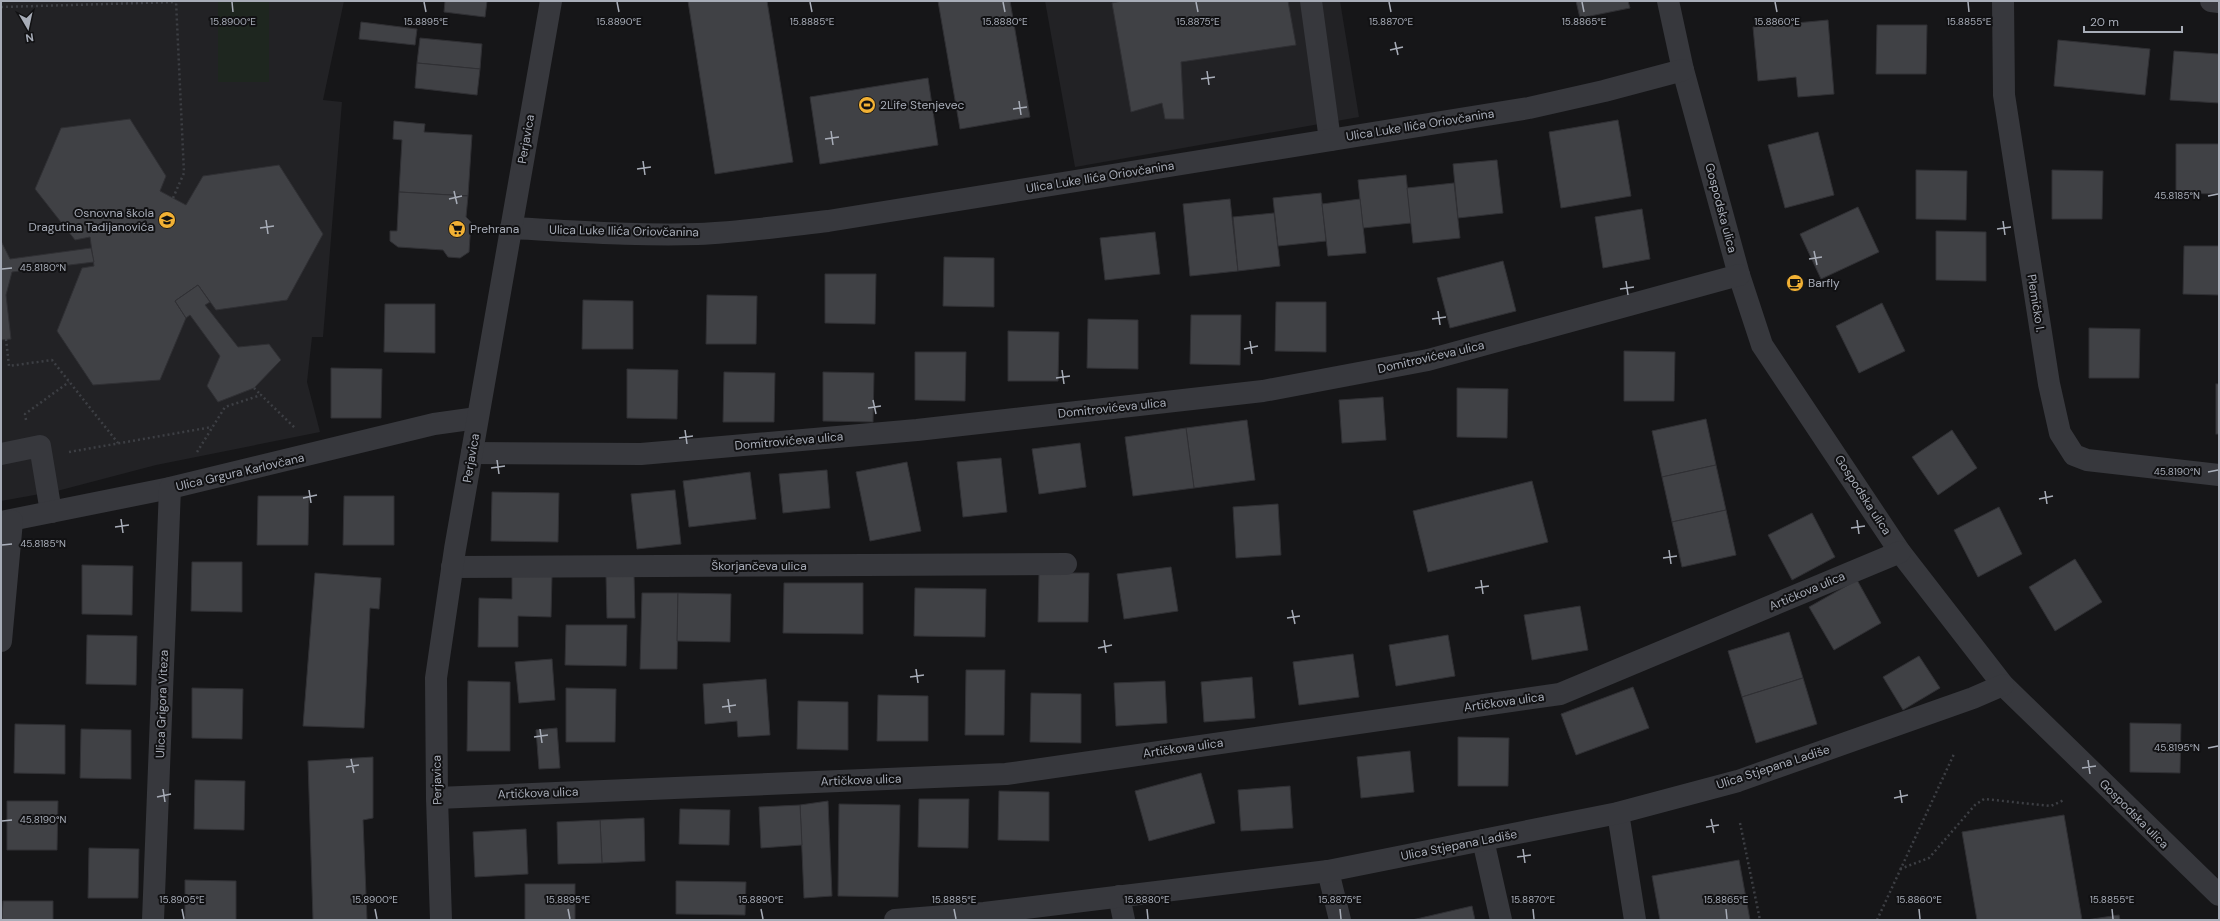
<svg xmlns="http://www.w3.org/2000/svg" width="2220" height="921" viewBox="0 0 2220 921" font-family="'DM Sans',sans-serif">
  <rect width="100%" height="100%" fill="#161618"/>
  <!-- built -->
  <g fill="#222225">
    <polygon points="1,1 344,1 323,100 342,102 323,337 312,337 307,382 320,432 156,465 57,491 1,501"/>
    <polygon points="1045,1 1340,1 1359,117 1075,167"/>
  </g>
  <!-- green -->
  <rect fill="#1e261f" x="218" y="1" width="51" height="81"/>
  <!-- building -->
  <g fill="#404145" stroke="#303034">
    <polygon points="445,1 487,1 485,17 444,12"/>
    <polygon points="688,1 767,1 793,162 715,174"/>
    <polygon points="938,1 1010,1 1030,117 960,129"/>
    <polygon points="1122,1 1288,1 1296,45 1181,62 1184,119 1165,119 1162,103 1131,112 1112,3"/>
    <polygon points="1576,1 1628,1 1630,8 1580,18"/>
    <polygon points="1828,20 1834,94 1798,97 1796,77 1758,81 1753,27"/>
    <polygon points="361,22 417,29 415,45 359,39"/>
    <polygon points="1877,25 1927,25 1926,74 1876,74"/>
    <polygon points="420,38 482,44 480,69 417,63"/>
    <polygon points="2058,40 2150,49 2145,95 2054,86"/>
    <polygon points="2174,51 2219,54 2219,103 2170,100"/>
    <polygon points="417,63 480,69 477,95 415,88"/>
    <polygon points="928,78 938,145 820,164 810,97"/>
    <polygon points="130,119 166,176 160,191 186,205 203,176 279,165 323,234 287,300 216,310 198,285 175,301 186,318 160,380 93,385 57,331 82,268 94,266 90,237 75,240 35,189 61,128"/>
    <polygon points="1618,120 1631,196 1561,208 1549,132"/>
    <polygon points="394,121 425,124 424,132 472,135 468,196 399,192 402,140 393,139"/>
    <polygon points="1818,132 1834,195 1785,208 1768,145"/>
    <polygon points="2176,144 2219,144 2219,194 2176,193"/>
    <polygon points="1497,160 1503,213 1458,218 1453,164"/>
    <polygon points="1916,170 1967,171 1966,220 1916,219"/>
    <polygon points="2052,170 2103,171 2102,219 2052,219"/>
    <polygon points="1406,175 1411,223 1363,228 1358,180"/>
    <polygon points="1454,183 1460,238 1413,243 1407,188"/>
    <polygon points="399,192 468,196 466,217 471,222 469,252 460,258 448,257 443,250 398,247 390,241 390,231 397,231"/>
    <polygon points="1321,193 1326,241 1278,246 1273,198"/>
    <polygon points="1230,199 1238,271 1190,276 1183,204"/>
    <polygon points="1360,199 1366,253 1328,256 1322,204"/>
    <polygon points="1858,207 1879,252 1821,279 1800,234"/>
    <polygon points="1642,209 1650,259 1603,268 1595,217"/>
    <polygon points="1274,213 1280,266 1238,271 1233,217"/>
    <polygon points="1936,231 1986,232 1986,281 1936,280"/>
    <polygon points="1155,232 1160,274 1105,280 1100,238"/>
    <polygon points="1,241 10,259 91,248 94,262 12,272 6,295 11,339 1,340"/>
    <polygon points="2184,246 2219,246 2219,295 2183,294"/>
    <polygon points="944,257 994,258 994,307 943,306"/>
    <polygon points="1503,261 1516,311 1450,328 1437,278"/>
    <polygon points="825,274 876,274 875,324 825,323"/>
    <polygon points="198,285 210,302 205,305 238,347 269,344 281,360 254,388 218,402 207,386 220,356 190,315 186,318 175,301"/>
    <polygon points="707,295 757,296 756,344 706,344"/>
    <polygon points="583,300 633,301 633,349 582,349"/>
    <polygon points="1276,302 1326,302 1326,352 1275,351"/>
    <polygon points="1882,303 1905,351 1859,373 1836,326"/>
    <polygon points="385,304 435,304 435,353 384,352"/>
    <polygon points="1191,315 1241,315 1240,365 1190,364"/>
    <polygon points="1088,319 1138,320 1138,369 1087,368"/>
    <polygon points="2089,328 2140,329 2139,378 2089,378"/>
    <polygon points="1008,331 1059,332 1058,381 1008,381"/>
    <polygon points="1624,351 1675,352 1674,401 1624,401"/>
    <polygon points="915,352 966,352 965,401 915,400"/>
    <polygon points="331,368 382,369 381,418 331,418"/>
    <polygon points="627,369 678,370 677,419 627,418"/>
    <polygon points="724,372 775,373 774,422 723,422"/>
    <polygon points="823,372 874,373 873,422 823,421"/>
    <rect x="2216" y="384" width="3" height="50"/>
    <polygon points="1457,388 1508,389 1507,438 1457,437"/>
    <polygon points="1383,397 1386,440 1342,443 1339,400"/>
    <polygon points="1706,419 1716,465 1662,477 1652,431"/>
    <polygon points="1247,420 1255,480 1194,488 1186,428"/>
    <polygon points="1186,428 1194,488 1133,496 1125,437"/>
    <polygon points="1952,430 1977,468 1938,495 1912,457"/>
    <polygon points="1080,443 1086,487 1039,494 1032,449"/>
    <polygon points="1001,458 1007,512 963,517 957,462"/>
    <polygon points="907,462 921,531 870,541 856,472"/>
    <polygon points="1716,465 1726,510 1672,522 1662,477"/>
    <polygon points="827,470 830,508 783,513 779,474"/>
    <polygon points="750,472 756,519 689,527 683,481"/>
    <polygon points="1532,481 1548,542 1428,572 1413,511"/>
    <polygon points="675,490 681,544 637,549 631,494"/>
    <polygon points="492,492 559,493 558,542 491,541"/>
    <polygon points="258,496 309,496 308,545 257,545"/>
    <polygon points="344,496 394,496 394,545 343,545"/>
    <polygon points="1278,504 1281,555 1236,558 1233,507"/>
    <polygon points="1999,507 2022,554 1978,577 1954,530"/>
    <polygon points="1726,510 1736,555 1682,567 1672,522"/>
    <polygon points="1812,513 1835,557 1792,580 1768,535"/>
    <polygon points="2075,559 2102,602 2055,631 2029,587"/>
    <polygon points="192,562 242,562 242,612 191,611"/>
    <polygon points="82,565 133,566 132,615 82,614"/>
    <polygon points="1171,567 1178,611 1124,619 1117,574"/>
    <polygon points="315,573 381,578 379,609 370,608 364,728 303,726"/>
    <polygon points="1039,573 1089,573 1088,622 1038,622"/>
    <polygon points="512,575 552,575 551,617 518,616 518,647 478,647 479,598 512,599"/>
    <polygon points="606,575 634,575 635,618 607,618"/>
    <polygon points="1857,580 1881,623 1834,650 1809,607"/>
    <polygon points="784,583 863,583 863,634 783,633"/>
    <polygon points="915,588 986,589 985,637 914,636"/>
    <polygon points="642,593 678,593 677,669 640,669"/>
    <polygon points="678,593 731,594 730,642 677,641"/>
    <polygon points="1580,606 1588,650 1532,660 1524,615"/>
    <polygon points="566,625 627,625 626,666 565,665"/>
    <polygon points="1789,632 1803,678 1742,697 1728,651"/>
    <polygon points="87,635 137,636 136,685 86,684"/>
    <polygon points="1448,635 1455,676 1396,686 1389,645"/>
    <polygon points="1353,654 1359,697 1299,705 1293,662"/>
    <polygon points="1919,656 1940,688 1903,710 1883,677"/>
    <polygon points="552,659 555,700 519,703 515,662"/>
    <polygon points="966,670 1005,670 1004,735 965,735"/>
    <polygon points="1252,677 1255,718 1204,722 1201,682"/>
    <polygon points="1803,678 1817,724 1756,743 1742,697"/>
    <polygon points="766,679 770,735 738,737 737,721 705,724 703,684"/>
    <polygon points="468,681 510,682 510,751 467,751"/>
    <polygon points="1165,681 1167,723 1116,726 1114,683"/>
    <polygon points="1633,687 1649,728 1576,755 1561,714"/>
    <polygon points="192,688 243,689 242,739 192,738"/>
    <polygon points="566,688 616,689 615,742 566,742"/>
    <polygon points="1031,693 1081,694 1081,743 1030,742"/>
    <polygon points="878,695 928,696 928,741 877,741"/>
    <polygon points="798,701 848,702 848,750 797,749"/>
    <polygon points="2130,723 2181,724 2180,773 2130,772"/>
    <polygon points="15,724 65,725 65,774 14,773"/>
    <polygon points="557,728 560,768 539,769 536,730"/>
    <polygon points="81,729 131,730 131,779 80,778"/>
    <polygon points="1458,737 1509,738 1508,786 1458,786"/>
    <polygon points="1410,751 1414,792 1361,798 1357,757"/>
    <polygon points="373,757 373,818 363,820 367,920 313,920 308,761"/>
    <polygon points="1201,773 1215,823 1149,841 1135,791"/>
    <polygon points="195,780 245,781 244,830 194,829"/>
    <polygon points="1290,786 1293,828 1241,831 1238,790"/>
    <polygon points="999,791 1049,792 1049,841 998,840"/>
    <polygon points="919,799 969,799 968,848 918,847"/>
    <polygon points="7,801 58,801 57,850 7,850"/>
    <polygon points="828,801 832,896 804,898 800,805"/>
    <polygon points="839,804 900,805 898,897 838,896"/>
    <polygon points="800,805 802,845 761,848 759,807"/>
    <polygon points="680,809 730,810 729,845 679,844"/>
    <polygon points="2064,815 2082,920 1977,920 1962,832"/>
    <polygon points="644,818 645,861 602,863 600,820"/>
    <polygon points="600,820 602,863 558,864 557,822"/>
    <polygon points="526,829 528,874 475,877 473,832"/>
    <polygon points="89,848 139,849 138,898 88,898"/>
    <polygon points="1739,860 1750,920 1660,920 1652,876"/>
    <polygon points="185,880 236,881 236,920 185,920"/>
    <polygon points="676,881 746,882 745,915 676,914"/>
    <rect x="525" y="884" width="50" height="36"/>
    <polygon points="3,901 53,901 53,920 2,920"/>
    <polygon points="1472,906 1475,920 1412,920"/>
    <polygon points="2119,915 2120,920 2086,920"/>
  </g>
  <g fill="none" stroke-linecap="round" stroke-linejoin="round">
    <!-- path -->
    <g stroke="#3d3f44" stroke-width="2.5" stroke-dasharray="2 3" stroke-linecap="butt">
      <polyline points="1,7 176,2"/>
      <polyline points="173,198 184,173 176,1"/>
      <polyline points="6,339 9,366 52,360 118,443"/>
      <polyline points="254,388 261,395"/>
      <polyline points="26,420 25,414 69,382"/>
      <polyline points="69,452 212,427"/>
      <polyline points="197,452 225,407 261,395 295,428"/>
      <polyline points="1740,823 1760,920"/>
      <polyline points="1900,869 1929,858 1975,805 1984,799 2051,806 2064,800"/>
      <polyline points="1877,920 1954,754"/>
    </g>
    <!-- minor -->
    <g stroke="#37383d" stroke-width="22">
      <polyline points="1311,1 1330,140"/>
      <polyline points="1668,1 1683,70 1739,275 1762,345 1900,552 2003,685 2219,895"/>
      <polyline points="2003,1 2004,95 2049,384 2060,433 2074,455 2087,460 2219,475"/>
      <polyline points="2211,1 2219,2"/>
      <path d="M 511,228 C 573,231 636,236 698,234 C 742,232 785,226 828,221 L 1529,108 L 1604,91 L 1683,70"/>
      <polyline points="472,453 641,454 917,430 1263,391 1428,360 1739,275"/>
      <polyline points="1,454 40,446 51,512"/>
      <polyline points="1,522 170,488 434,424 477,418"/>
      <polyline points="452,567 1066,564"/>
      <polyline points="1,641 12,521"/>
      <polyline points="437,798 1006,774 1560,694 1900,552"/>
      <polyline points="1618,813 1635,920"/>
      <polyline points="1483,840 1501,920"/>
      <polyline points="1328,871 1340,920"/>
      <polyline points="1119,896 1124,920"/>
      <polyline points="153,920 170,488"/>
      <polyline points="441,920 437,798 436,678 455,549 551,1"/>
      <polyline points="895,920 984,913 1328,871 1618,813 1738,781 1973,698 2003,685"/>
    </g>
  </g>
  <!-- ticks -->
  <path fill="none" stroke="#a8adb8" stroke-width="1.5" d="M 232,2 L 233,12M 424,2 L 426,12M 617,2 L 619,12M 810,2 L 812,12M 1003,2 L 1005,12M 1196,2 L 1198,12M 1389,2 L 1391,12M 1582,2 L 1584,12M 1775,2 L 1777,12M 1968,2 L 1969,12M 1395,42 L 1398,55M 1390,50 L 1403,47M 1207,71 L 1209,85M 1201,79 L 1215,77M 1019,101 L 1021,115M 1013,109 L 1027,107M 831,131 L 833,145M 825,139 L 839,137M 643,161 L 645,175M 637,169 L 651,167M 454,191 L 457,204M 2208,196 L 2218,194M 449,199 L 462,196M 266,220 L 268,234M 2003,221 L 2005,235M 260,228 L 274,226M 1997,229 L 2011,227M 1814,251 L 1817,265M 1809,259 L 1822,257M 2,269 L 12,268M 1626,281 L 1628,295M 1620,289 L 1634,287M 1438,311 L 1440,325M 1432,319 L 1446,317M 1250,341 L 1252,354M 1244,349 L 1258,346M 1062,370 L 1064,384M 1056,378 L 1070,376M 873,400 L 876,414M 868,408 L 881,406M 685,430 L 687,444M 679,438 L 693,436M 497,460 L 499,474M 491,468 L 505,466M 2208,472 L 2218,470M 309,490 L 311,503M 2045,491 L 2047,504M 303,498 L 317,495M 2039,499 L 2053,496M 121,519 L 123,533M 1857,520 L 1859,534M 115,527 L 129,525M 1851,528 L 1865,526M 2,545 L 12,544M 1669,550 L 1671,564M 1663,558 L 1677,556M 1481,580 L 1483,594M 1475,588 L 1489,586M 1292,610 L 1295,624M 1287,618 L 1300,616M 1104,640 L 1106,653M 1098,648 L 1112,645M 916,669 L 918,683M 910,677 L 924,675M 728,699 L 730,713M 722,707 L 736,705M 540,729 L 542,743M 534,737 L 548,735M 2208,748 L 2218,746M 351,759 L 354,773M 2088,760 L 2090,774M 346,767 L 359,765M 2082,768 L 2096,766M 163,789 L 165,802M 1900,790 L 1902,803M 157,797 L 171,794M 1894,798 L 1908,795M 1711,819 L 1714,833M 2,821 L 12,820M 1706,827 L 1719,825M 1523,849 L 1525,863M 1517,857 L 1531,855M 182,909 L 184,919M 375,909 L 377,919M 568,909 L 570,919M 761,909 L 763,919M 954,909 L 956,919M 1147,909 L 1148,919M 1340,909 L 1341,919M 1533,909 L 1534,919M 1726,909 L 1727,919M 1919,909 L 1920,919M 2112,909 L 2113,919"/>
  <!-- icons -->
  <defs>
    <g id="stadium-disc" transform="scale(0.9)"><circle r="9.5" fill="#f2b134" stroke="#111113"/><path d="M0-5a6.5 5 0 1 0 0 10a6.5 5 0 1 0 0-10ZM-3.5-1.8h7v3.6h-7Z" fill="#111"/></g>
    <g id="school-disc" transform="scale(0.9)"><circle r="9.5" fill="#f2b134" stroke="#111113"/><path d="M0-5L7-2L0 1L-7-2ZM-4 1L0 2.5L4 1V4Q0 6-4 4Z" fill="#111"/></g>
    <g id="supermarket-disc" transform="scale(0.9)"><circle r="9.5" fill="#f2b134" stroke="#111113"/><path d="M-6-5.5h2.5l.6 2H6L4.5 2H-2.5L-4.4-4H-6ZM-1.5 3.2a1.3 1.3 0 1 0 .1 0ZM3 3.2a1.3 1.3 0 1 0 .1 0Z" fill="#111"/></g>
    <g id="cafe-disc" transform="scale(0.9)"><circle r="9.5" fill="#f2b134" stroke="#111113"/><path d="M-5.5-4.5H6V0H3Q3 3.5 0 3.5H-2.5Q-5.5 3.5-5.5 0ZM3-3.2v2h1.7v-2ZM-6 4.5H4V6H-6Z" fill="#111"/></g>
  </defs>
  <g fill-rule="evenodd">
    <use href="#stadium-disc" x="867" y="105"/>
    <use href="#school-disc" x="167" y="220"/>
    <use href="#supermarket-disc" x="457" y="229"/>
    <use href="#cafe-disc" x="1795" y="283"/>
  </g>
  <g text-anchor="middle" stroke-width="4" stroke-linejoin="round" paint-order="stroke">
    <!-- poi labels -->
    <g font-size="12" fill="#a8adb8" stroke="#111113" text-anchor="start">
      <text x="880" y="109">2Life Stenjevec</text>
      <text x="154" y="217" text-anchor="end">Osnovna škola<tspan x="154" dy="14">Dragutina Tadijanovića</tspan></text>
      <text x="470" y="233">Prehrana</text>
      <text x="1808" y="287">Barfly</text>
    </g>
    <!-- street labels -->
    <g font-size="12" fill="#a8adb8" stroke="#111113">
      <text transform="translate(1420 125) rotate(-9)" y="4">Ulica Luke Ilića Oriovčanina</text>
      <text transform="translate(526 139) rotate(-80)" y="4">Perjavica</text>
      <text transform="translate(1100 177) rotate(-9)" y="4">Ulica Luke Ilića Oriovčanina</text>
      <text transform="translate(1721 208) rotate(75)" y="4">Gospodska ulica</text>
      <text transform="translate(624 231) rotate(1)" y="4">Ulica Luke Ilića Oriovčanina</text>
      <text transform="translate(2036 303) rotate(81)" y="4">Plemičko I.</text>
      <text transform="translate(1431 357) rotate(-13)" y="4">Domitrovićeva ulica</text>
      <text transform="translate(1112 408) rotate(-6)" y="4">Domitrovićeva ulica</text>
      <text transform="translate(789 441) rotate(-5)" y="4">Domitrovićeva ulica</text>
      <text transform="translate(471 458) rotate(-80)" y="4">Perjavica</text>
      <text transform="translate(240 472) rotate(-13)" y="4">Ulica Grgura Karlovčana</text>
      <text transform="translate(1863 495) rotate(57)" y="4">Gospodska ulica</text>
      <text x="759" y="570">Škorjančeva ulica</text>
      <text transform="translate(1807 591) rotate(-23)" y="4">Artičkova ulica</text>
      <text transform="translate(1504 702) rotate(-8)" y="4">Artičkova ulica</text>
      <text transform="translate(162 704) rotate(-88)" y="4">Ulica Grigora Viteza</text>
      <text transform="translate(1183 748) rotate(-8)" y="4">Artičkova ulica</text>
      <text transform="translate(1773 767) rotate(-18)" y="4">Ulica Stjepana Ladiše</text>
      <text transform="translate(437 780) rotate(-91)" y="4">Perjavica</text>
      <text transform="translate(861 780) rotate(-2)" y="4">Artičkova ulica</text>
      <text transform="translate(538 793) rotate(-2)" y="4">Artičkova ulica</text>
      <text transform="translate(2134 814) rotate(45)" y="4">Gospodska ulica</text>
      <text transform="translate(1459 845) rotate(-11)" y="4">Ulica Stjepana Ladiše</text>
    </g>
  </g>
  <g font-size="10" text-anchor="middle" fill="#a8adb8" stroke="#111113" stroke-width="4" stroke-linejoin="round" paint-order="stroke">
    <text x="233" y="25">15.8900°E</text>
    <text x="426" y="25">15.8895°E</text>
    <text x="619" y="25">15.8890°E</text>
    <text x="812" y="25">15.8885°E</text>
    <text x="1005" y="25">15.8880°E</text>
    <text x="1198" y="25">15.8875°E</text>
    <text x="1391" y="25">15.8870°E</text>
    <text x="1584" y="25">15.8865°E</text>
    <text x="1777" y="25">15.8860°E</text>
    <text x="1969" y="25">15.8855°E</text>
    <text x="2177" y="199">45.8185°N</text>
    <text x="43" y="271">45.8180°N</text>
    <text x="2177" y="475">45.8190°N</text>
    <text x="43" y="547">45.8185°N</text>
    <text x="2177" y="751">45.8195°N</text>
    <text x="43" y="823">45.8190°N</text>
    <text x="182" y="903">15.8905°E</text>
    <text x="375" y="903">15.8900°E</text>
    <text x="568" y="903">15.8895°E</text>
    <text x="761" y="903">15.8890°E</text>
    <text x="954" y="903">15.8885°E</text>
    <text x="1147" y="903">15.8880°E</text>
    <text x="1340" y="903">15.8875°E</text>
    <text x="1533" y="903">15.8870°E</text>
    <text x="1726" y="903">15.8865°E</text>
    <text x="1919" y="903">15.8860°E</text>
    <text x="2112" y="903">15.8855°E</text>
  </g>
  <!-- border -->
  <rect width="2220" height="921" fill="none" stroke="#a8adb8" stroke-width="4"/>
  <!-- north arrow -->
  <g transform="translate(28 28) rotate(171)" stroke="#111113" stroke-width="3" paint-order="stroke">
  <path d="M0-3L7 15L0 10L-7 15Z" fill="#a8adb8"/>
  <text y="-6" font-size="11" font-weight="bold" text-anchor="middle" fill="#a8adb8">N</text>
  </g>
  <!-- scale -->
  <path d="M2084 26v6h98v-6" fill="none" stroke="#a8adb8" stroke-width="2"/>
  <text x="2090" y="26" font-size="12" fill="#a8adb8" stroke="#111113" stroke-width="3" paint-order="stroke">20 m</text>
</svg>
